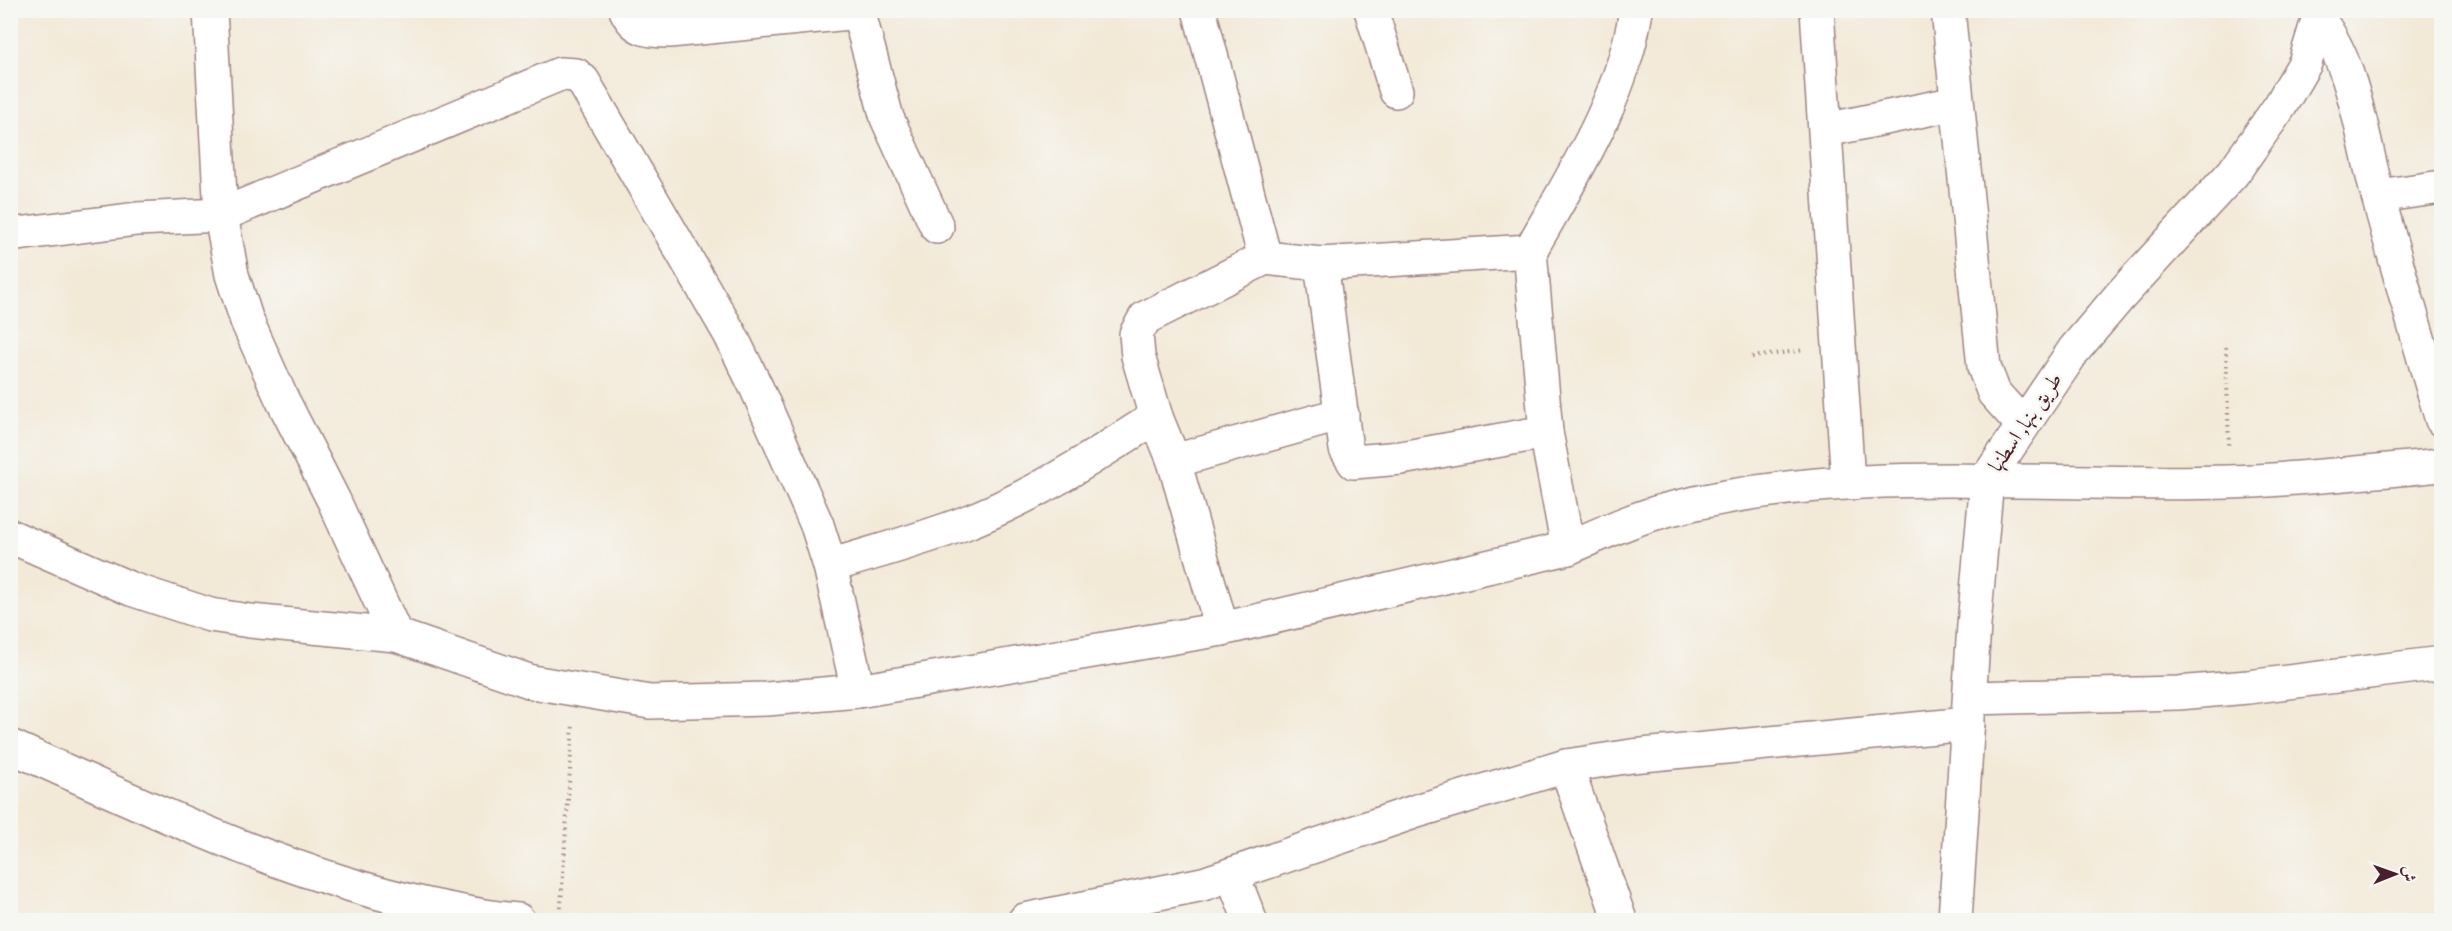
<svg xmlns="http://www.w3.org/2000/svg" width="2452" height="931" viewBox="0 0 2452 931" font-family="Vollkorn,Amiri,serif">
  <rect width="100%" height="100%" fill="#f6f6f2"/>
  <filter id="ink" filterUnits="userSpaceOnUse"><feTurbulence type="fractalNoise" baseFrequency=".0167" numOctaves="2"/><feDisplacementMap in="SourceGraphic" scale="12" xChannelSelector="R" yChannelSelector="G"/><feConvolveMatrix kernelMatrix="1 2 1 2 8 2 1 2 1" color-interpolation-filters="sRGB"/></filter>
  <filter id="wash" filterUnits="userSpaceOnUse"><feTurbulence type="fractalNoise" baseFrequency=".008" numOctaves="4" result="noise"/><feDisplacementMap in="SourceGraphic" scale="24" xChannelSelector="R" yChannelSelector="G"/><feGaussianBlur stdDeviation="1.35" result="paint"/><feColorMatrix in="noise" values="0 0 0 0 0 0 0 0 0 0 0 0 0 0 0 0 0 1.4 0 .05"/><feComposite in="paint" operator="in"/></filter>
  <g filter="url(#wash)">
    <rect width="100%" height="100%" fill="#f3e9d7"/>
  </g>
  <g filter="url(#ink)">
    <g fill="none" stroke-linecap="round" stroke-linejoin="round">
      <!-- minor casing -->
      <g stroke="#9e8481" stroke-width="36">
        <g id="minor">
          <polyline points="210,10 221,215 232,275 247,321 281,397 334,501 396,635"/>
          <path d="M 626,10 C 635,30 649,31 669,31 L 859,12"/>
          <polyline points="858,10 887,118 937,227"/>
          <polyline points="1199,10 1265,258"/>
          <polyline points="1371,10 1396,91"/>
          <polyline points="1817,10 1848,482"/>
          <polyline points="1948,10 1984,367 1994,393 2022,424"/>
          <path d="M 2319,20 C 2355,66 2362,139 2378,196 C 2398,271 2420,345 2442,420"/>
          <polyline points="1826,130 1957,103"/>
          <polyline points="2378,196 2442,187"/>
          <polyline points="10,235 137,219 221,215 560,74 576,75 583,81 730,334 757,389 817,525 830,566 858,691"/>
          <path d="M 1530,251 L 1546,432 L 1568,548 C 1601,534 1634,518 1670,509 C 1853,462 2043,488 2229,482 C 2300,480 2371,471 2442,465"/>
          <path d="M 1321,264 L 1530,251 C 1573,175 1623,99 1636,10"/>
          <polyline points="1174,461 1342,414"/>
          <polyline points="10,536 131,589 210,615 250,621 396,635 532,682 650,702 767,699 858,691 1222,629 1568,548"/>
          <path d="M 830,566 C 875,552 921,540 965,523 C 1033,497 1095,456 1156,417"/>
          <polyline points="1222,629 1174,461 1156,417 1138,356 1136,334 1145,318 1265,258 1321,264 1346,449 1354,462 1401,458 1546,432"/>
          <polyline points="1970,698 2178,693 2248,687 2442,663"/>
          <path d="M 10,746 C 147,807 282,873 428,905 C 458,911 488,918 518,920"/>
          <polyline points="1566,766 1620,920"/>
          <polyline points="1232,874 1250,920"/>
          <polyline points="1025,920 1203,884 1417,811 1566,766 1632,756 1968,724"/>
        </g>
      </g>
      <!-- secondary casing -->
      <g stroke="#9e8481" stroke-width="36">
        <polyline id="secondary" points="1955,920 1974,625 1987,479 2074,350 2120,296 2233,173 2280,106 2305,63 2321,10"/>
      </g>
      <!-- path -->
      <g stroke="#9e8481" stroke-width="4" stroke-dasharray="1.5 4.5" stroke-linecap="butt">
        <polyline points="2226,347 2229,448"/>
        <polyline points="1752,357 1805,350"/>
        <polyline points="560,920 573,724"/>
      </g>
      <!-- minor -->
      <use href="#minor" stroke="#fff" stroke-width="33"/>
      <!-- secondary -->
      <use href="#secondary" stroke="#fff" stroke-width="33"/>
    </g>
  </g>
  <g text-anchor="middle" stroke-width="5" stroke-linejoin="round" paint-order="stroke">
    <!-- street labels -->
    <g font-size="21" fill="#4a1f2b" stroke="#f6f6f2">
      <text transform="translate(2025 422) rotate(-56)" y="7">طريق بنها, اسطنها</text>
    </g>
  </g>
  <!-- margin -->
  <rect width="2452" height="931" fill="none" stroke="#f6f6f2" stroke-width="36"/>
  <!-- north arrow -->
  <g transform="translate(2395 874) rotate(89)" stroke="#f6f6f2" stroke-width="4.5" paint-order="stroke">
  <path d="M0-4.5L10 22L0 15L-10 22Z" fill="#4a1f2b"/>
  <text y="-9" font-size="16" font-weight="bold" text-anchor="middle" fill="#4a1f2b">ش</text>
  </g>
</svg>
